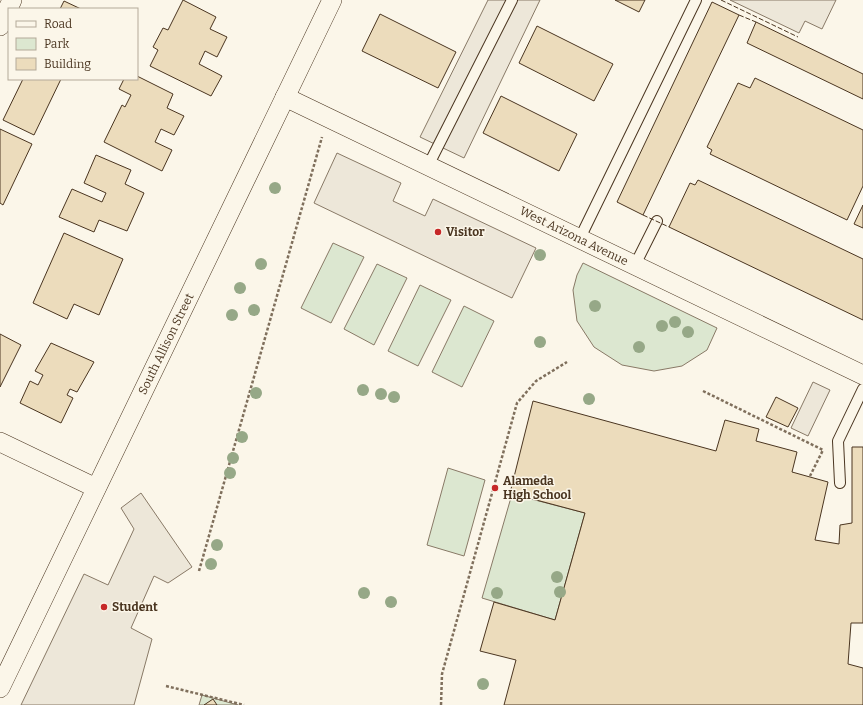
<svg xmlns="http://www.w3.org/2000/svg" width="863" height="705" viewBox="0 0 863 705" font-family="Bitter,serif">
  <rect width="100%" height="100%" fill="#fbf6e9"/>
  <!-- green -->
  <g fill="#dce7d0" stroke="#887966">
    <polygon points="333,243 364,257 331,323 301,308"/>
    <polygon points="583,263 717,328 707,350 682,366 654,371 622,365 594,347 577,321 573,290 577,275"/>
    <polygon points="377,264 407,278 374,345 344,329"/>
    <polygon points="420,285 451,300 418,366 388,351"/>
    <polygon points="464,306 494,321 462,387 432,372"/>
    <polygon points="448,468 485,480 464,556 427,545"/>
    <polygon points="512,494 585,513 555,620 482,598"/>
    <polygon points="202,695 238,705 199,705"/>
  </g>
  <!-- parking -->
  <g fill="#ede7d9" stroke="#887966">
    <polygon points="488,0 540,0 464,158 420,137"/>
    <polygon points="730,0 836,0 822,29 805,21 799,33"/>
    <polygon points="337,153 401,183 393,201 425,216 433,199 536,248 512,298 314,203"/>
    <polygon points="813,382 830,390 808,436 791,428"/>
    <polygon points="141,493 192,567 168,583 154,576 131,628 152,639 134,705 21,705 84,574 108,585 134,529 121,508"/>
  </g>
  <!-- building -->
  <g fill="#ecdcbc" stroke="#4a3520">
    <polygon points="183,0 216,17 210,29 227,37 217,57 205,51 199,64 222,76 211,96 150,66 158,50 153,47 163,28 168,30"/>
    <polygon points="615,0 645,0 639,12"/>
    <polygon points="64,1 81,9 60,9"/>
    <polygon points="712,2 739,15 643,215 617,202"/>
    <polygon points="380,14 456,52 438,88 362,51"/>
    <polygon points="756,22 863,74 863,99 747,43"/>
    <polygon points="537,26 613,64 594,101 519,63"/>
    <polygon points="137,76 173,94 167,108 184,116 174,135 161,129 155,142 172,150 162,171 104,142 122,105 125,107 131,95 119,89 124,79 137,79"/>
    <polygon points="755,78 863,130 863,186 847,220 710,154 712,150 707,147 738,83 750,88"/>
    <polygon points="23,79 61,79 34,135 3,120"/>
    <polygon points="501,96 577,134 559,171 483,133"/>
    <polygon points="0,129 32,144 3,205 0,203"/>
    <polygon points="96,155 131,170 125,184 144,193 127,231 99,220 94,232 59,217 72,189 102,202 106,193 84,183"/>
    <polygon points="698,180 863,259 863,320 669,227 690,183 695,185"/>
    <polygon points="863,205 863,228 854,224"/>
    <polygon points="64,233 123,259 99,315 74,304 67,319 33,303"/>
    <polygon points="0,334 21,345 0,387"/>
    <polygon points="51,343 94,362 77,392 70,389 67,395 73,398 61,423 20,403 30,381 38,385 43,375 35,371"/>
    <polygon points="776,397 798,408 788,427 766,417"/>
    <polygon points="533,401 716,451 725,420 759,429 756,441 797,452 792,472 828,482 815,540 839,544 840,525 852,523 852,447 863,447 863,623 851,623 848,664 863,668 863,705 504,705 516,660 480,651 494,602 555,620 585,513 510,493"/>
    <polygon points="213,699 217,705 204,705"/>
  </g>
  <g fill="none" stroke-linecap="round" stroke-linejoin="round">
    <!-- service casing -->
    <g stroke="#4a3520" stroke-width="12">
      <g id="service">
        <polyline points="428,166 512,0"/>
        <polyline points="580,238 696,0"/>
        <polyline points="635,265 657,221"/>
        <polyline points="840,483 838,441 863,389"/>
      </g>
    </g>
    <!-- minor casing -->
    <g stroke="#4a3520" stroke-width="20">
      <g id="minor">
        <polyline points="0,26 12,0"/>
        <polyline points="285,97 863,375"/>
        <polyline points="0,442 96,488"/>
        <polyline points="0,688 332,0"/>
      </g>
    </g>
    <!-- path -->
    <g stroke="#7f6f5c" stroke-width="2.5" stroke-dasharray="3 2" stroke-linecap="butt">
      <polyline points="703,391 823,450 810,476"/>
      <polyline points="199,571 322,137"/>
      <polyline points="166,686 244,705"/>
      <polyline points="441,705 442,674 517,403 536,381 567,362"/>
    </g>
    <!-- service -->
    <use href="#service" stroke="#fbf6e9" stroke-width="10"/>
    <!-- minor -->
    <use href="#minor" stroke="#fbf6e9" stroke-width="19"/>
    <!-- fence -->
    <g stroke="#4a3520" stroke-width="1" stroke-dasharray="5 2" stroke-linecap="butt">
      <polyline points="721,0 798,37"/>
      <polyline points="739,15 756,22"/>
      <polyline points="643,215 669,227"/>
    </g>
  </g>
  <!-- trees -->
  <g fill="#96a887">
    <circle cx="275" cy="188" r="6"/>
    <circle cx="540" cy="255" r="6"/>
    <circle cx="261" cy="264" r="6"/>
    <circle cx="240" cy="288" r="6"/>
    <circle cx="595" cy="306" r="6"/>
    <circle cx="254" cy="310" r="6"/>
    <circle cx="232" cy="315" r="6"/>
    <circle cx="675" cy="322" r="6"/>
    <circle cx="662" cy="326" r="6"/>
    <circle cx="688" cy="332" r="6"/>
    <circle cx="540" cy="342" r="6"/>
    <circle cx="639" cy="347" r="6"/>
    <circle cx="363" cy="390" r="6"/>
    <circle cx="256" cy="393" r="6"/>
    <circle cx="381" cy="394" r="6"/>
    <circle cx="394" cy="397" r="6"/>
    <circle cx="589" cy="399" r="6"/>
    <circle cx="242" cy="437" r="6"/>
    <circle cx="233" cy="458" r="6"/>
    <circle cx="230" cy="473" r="6"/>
    <circle cx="217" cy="545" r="6"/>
    <circle cx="211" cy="564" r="6"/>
    <circle cx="557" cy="577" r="6"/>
    <circle cx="560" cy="592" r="6"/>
    <circle cx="364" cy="593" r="6"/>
    <circle cx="497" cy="593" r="6"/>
    <circle cx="391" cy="602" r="6"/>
    <circle cx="483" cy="684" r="6"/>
  </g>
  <!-- markers -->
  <g fill="#c62828" stroke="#fbf6e9" stroke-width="1.5">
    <circle cx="438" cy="232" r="4"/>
    <circle cx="495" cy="488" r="4"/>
    <circle cx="104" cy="607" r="4"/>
  </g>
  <g text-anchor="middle" stroke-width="3" stroke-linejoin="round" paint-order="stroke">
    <!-- poi labels -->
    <g font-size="12" font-weight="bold" fill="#4a3520" stroke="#fbf6e9" text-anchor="start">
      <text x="446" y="236">Visitor</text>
      <text x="503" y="485">Alameda<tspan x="503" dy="14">High School</tspan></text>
      <text x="112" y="611">Student</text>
    </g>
    <!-- street labels -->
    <g font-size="12" fill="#4a3520" stroke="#fbf6e9">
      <text transform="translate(574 236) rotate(26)" y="4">West Arizona Avenue</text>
      <text transform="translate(166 344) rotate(-64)" y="4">South Allison Street</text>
    </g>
  </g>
  <!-- legend -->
  <rect x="8" y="8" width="130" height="72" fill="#fbf6e9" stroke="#b4a999"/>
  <rect x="16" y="21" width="20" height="6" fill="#fbf6e9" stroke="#b4a999"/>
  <text x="44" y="28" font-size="12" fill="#4a3520">Road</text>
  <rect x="16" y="38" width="20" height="12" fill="#dce7d0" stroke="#b4a999"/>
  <text x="44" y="48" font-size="12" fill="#4a3520">Park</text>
  <rect x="16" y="58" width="20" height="12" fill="#ecdcbc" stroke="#b4a999"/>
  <text x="44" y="68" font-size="12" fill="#4a3520">Building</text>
</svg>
